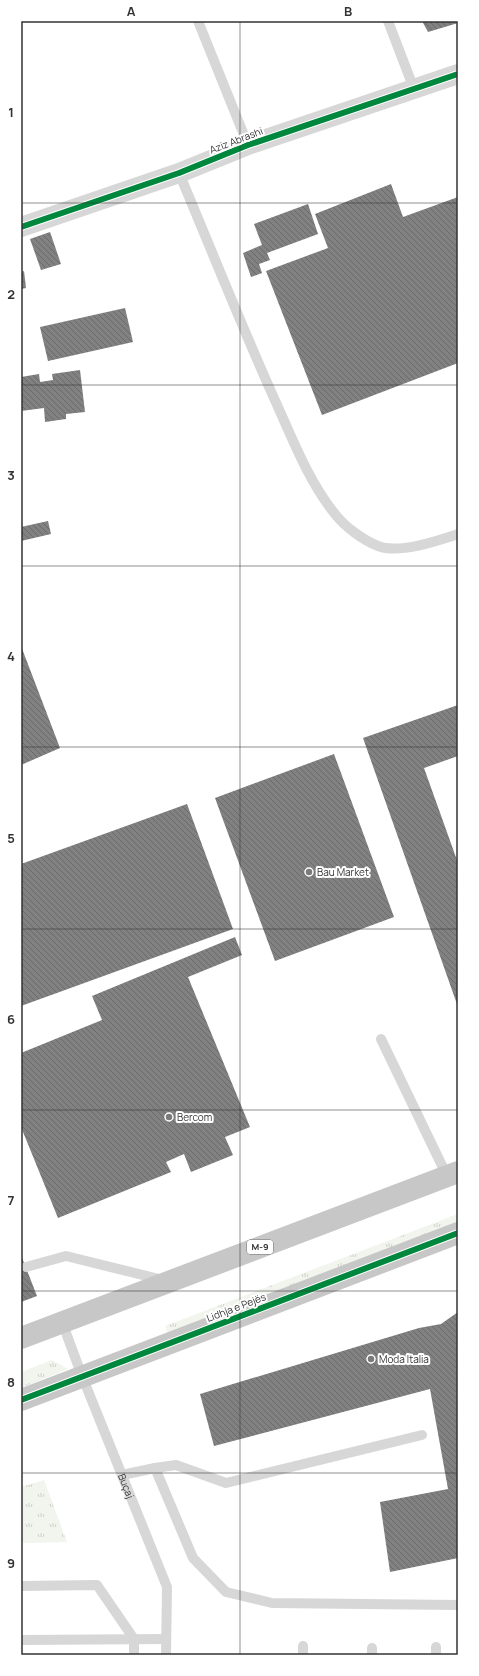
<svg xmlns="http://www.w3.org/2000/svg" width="479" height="1676" viewBox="0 0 479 1676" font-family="Manrope,sans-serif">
  <defs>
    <pattern id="grass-tufts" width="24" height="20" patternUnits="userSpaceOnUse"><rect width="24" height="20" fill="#f1f5ed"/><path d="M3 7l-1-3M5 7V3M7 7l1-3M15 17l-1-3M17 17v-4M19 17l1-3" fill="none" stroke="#cfd2cc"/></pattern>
    <pattern id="building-back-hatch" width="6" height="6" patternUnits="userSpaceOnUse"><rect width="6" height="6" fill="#818181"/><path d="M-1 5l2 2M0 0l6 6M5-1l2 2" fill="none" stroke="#6a6a6a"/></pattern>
  </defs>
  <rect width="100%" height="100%" fill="#fff"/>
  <!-- grass -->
  <g fill="url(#grass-tufts)">
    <polygon points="458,1214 458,1224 168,1334 165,1326"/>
    <polygon points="52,1360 68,1369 21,1388 21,1372"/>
    <polygon points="44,1480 67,1542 21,1543 21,1487"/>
  </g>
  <!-- building -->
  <g fill="url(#building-back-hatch)">
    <polygon points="422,21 458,21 458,23 428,32"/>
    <polygon points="391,184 403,217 458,197 458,363 322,415 266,271 328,248 315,214"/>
    <polygon points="308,204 318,234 267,253 270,260 259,264 262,273 251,277 243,253 262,245 254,224"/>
    <polygon points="50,232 61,264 41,270 30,239"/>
    <polygon points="24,271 26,288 21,289 21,272"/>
    <polygon points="125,308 133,342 48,361 40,327"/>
    <polygon points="80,370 85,412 66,414 66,419 45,422 44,408 21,411 21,377 39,374 40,382 53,380 52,374"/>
    <polygon points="48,521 51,534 21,541 21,527"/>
    <polygon points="21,646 60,748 21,765"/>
    <polygon points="458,705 458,756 424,768 458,863 458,1007 363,738"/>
    <polygon points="334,754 394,917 275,961 215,798"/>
    <polygon points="187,804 233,929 21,1006 21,864"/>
    <polygon points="235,937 242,955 188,977 250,1127 225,1137 233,1155 191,1172 184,1154 166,1162 171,1172 58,1218 21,1127 21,1053 102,1020 92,996"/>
    <polygon points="21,1255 37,1296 21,1302"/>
    <polygon points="458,1312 458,1558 390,1572 380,1502 448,1489 430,1389 214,1446 200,1394 419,1328 441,1324"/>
  </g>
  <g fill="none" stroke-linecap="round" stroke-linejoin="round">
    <!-- service -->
    <g stroke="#d7d7d7" stroke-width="10">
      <polyline points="198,21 248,145"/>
      <polyline points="388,21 414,89"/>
      <path d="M 179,173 C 212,251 243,330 278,407 C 294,443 310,483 335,514 C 345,527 363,540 378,546 C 399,554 437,541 458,534"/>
      <polyline points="381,1039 447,1176"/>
      <polyline points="26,1267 66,1256 163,1280"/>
      <path id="s1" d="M 62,1322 L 82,1376 L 167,1587 L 166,1655"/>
      <polyline points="155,1468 176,1465 226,1483 422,1435"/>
      <polyline points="122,1475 155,1468 193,1558 226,1592 272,1603 458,1605"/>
      <polyline points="21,1586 97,1585 134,1639 134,1655"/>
      <polyline points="21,1640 166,1639"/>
      <polyline points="303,1646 303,1655"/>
      <polyline points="436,1647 436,1655"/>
      <polyline points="372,1648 372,1655"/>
    </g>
    <!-- minor -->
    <polyline stroke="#d7d7d7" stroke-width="20" points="21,227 179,173 248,145 458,74"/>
    <!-- trunk -->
    <g stroke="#c7c7c7" stroke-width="22">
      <polyline points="21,1338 458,1172"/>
      <polyline points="21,1400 458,1233"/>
    </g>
    <!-- cycleway casing -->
    <g stroke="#fff" stroke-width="8">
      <g id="cycleway">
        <polyline points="21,227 179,173 248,145 458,74"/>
        <polyline points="21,1400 458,1233"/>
      </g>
    </g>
    <!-- cycleway -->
    <use href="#cycleway" stroke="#00873e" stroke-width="6"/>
  </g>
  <!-- grid -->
  <path fill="none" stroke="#333" stroke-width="1" stroke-opacity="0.55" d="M 240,21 L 240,1655M 21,203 L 458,203M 21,385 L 458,385M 21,566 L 458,566M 21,747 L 458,747M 21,929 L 458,929M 21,1110 L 458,1110M 21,1291 L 458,1291M 21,1473 L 458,1473"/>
  <!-- markers -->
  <g fill="#7a7a7a" stroke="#fff" stroke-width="1.5">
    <circle cx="309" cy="872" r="4"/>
    <circle cx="169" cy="1117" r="4"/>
    <circle cx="371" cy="1359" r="4"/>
  </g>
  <g text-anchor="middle" stroke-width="4" stroke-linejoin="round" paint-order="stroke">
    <!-- shield labels -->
    <rect fill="#fff" stroke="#707070" stroke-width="1" x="247" y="1240" width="26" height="14" rx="3"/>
    <g font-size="9" font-weight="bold" fill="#333">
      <text x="260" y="1250">M-9</text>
    </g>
    <!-- street labels -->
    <g font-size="10" fill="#333" stroke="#fff">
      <text transform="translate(236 140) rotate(-21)" y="4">Aziz Abrashi</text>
      <text transform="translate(236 1307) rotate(-21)" y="4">Lidhja e Pejës</text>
      <text dy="4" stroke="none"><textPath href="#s1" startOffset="176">Buçaj</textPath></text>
    </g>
    <!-- poi labels -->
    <g font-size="10" fill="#333" stroke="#fff" text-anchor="start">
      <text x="317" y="876">Bau Market</text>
      <text x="177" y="1121">Bercom</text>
      <text x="379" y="1363">Moda Italia</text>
    </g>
  </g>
  <!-- border -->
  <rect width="479" height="1676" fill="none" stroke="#ffffff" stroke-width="44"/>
  <rect x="22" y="22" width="435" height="1632" fill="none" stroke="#333" stroke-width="1.5"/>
  <g font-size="13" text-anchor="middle" font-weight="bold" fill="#333">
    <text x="131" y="16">A</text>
    <text x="348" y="16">B</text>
    <text x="11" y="117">1</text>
    <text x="11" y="299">2</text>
    <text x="11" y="480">3</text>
    <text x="11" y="661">4</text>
    <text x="11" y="843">5</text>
    <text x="11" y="1024">6</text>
    <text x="11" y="1205">7</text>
    <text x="11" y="1387">8</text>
    <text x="11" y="1568">9</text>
  </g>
</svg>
